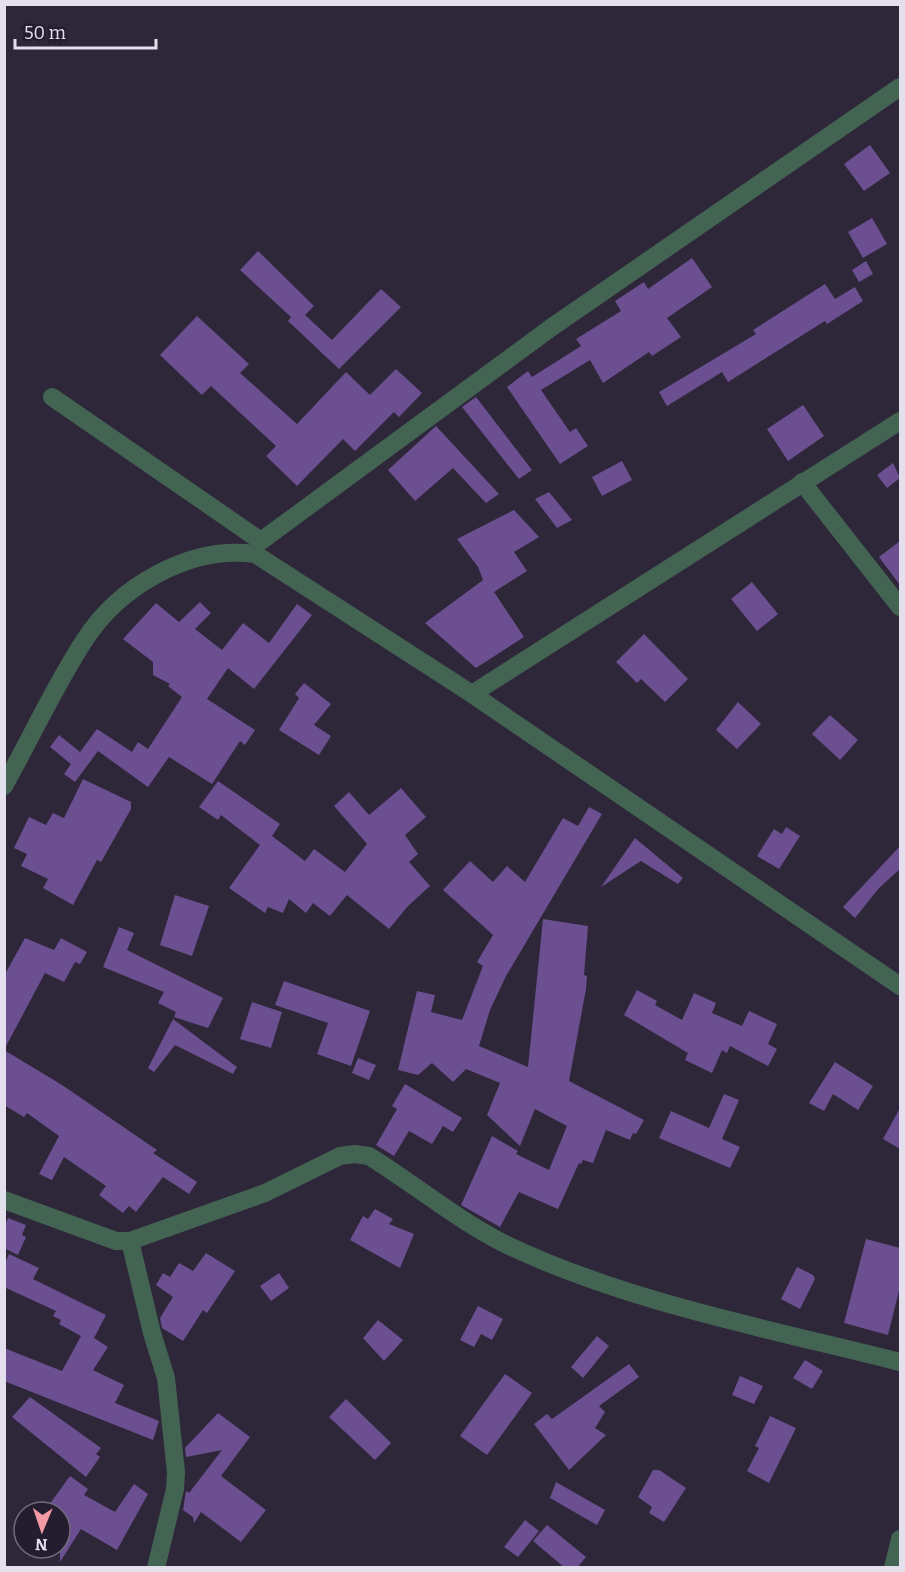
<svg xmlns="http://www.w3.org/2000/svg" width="905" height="1572" viewBox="0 0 905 1572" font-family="Bitter,serif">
  <rect width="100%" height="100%" fill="#2e2739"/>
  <!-- building -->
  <g fill="#6b4f91">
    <polygon points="870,145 890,173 864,191 844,164"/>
    <polygon points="872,218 887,244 863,258 848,232"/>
    <polygon points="258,251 314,306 305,315 332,340 381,289 401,307 339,369 288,321 291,317 240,270"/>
    <polygon points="692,258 712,287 667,318 681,337 652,356 649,352 603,383 590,360 541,390 570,432 576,428 588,446 560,464 507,387 528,371 532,377 581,346 576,339 621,311 615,301 644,282 648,289"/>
    <polygon points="866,261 873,274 859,282 852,270"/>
    <polygon points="825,284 835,299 855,287 863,301 827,324 825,321 728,382 722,372 667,406 659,392 756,334 753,330"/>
    <polygon points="197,316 249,364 240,373 297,424 346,372 370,395 396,369 422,393 399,417 394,412 355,451 343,439 297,486 266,456 276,446 211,386 202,395 160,355"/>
    <polygon points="476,397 532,470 519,479 462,407"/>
    <polygon points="803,405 824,436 788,461 767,429"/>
    <polygon points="436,426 499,494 486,503 453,468 415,501 388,470"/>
    <polygon points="622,461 632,480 602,496 592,477"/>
    <polygon points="893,463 900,478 887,488 877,475"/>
    <polygon points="549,492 572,520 557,528 535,499"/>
    <polygon points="514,510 539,537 514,552 527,571 494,592 524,637 476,668 425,623 483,580 478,567 457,539"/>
    <polygon points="900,541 900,585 879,557"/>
    <polygon points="752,582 778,614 757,631 731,599"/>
    <polygon points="200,602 211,613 195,629 222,650 243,623 269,643 297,604 312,615 254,689 228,668 207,699 255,730 245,745 240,741 212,784 169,757 148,787 98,751 75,782 64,774 71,764 50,747 59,735 80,752 97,729 132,752 138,742 148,749 182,697 168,686 170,684 153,675 153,662 123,639 156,603 179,622"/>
    <polygon points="644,634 688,679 665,702 641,679 637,683 616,662"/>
    <polygon points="304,683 331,704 314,725 331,736 319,755 279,730 299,698 295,694"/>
    <polygon points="738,702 761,724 737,749 716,730"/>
    <polygon points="830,715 858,740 840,760 812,734"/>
    <polygon points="83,779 131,802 131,809 101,862 97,860 73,905 43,888 48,879 21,866 27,854 14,848 29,817 46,825 53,813 64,818"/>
    <polygon points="218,781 280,824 272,836 305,861 314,849 345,872 367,844 334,806 349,792 369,815 401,788 426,817 405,835 418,854 409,862 430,886 408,906 389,929 347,895 330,916 313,903 306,913 289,899 283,913 268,907 265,913 229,888 260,845 221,815 218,820 199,807"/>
    <polygon points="589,807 602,814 506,976 490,1010 479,1046 528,1067 543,919 588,926 584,975 587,976 586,989 569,1081 644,1120 636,1134 633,1133 630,1140 606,1130 593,1163 583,1160 581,1164 579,1163 558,1209 519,1192 500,1227 461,1205 492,1136 518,1151 516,1154 549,1170 567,1126 535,1109 520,1146 487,1115 500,1083 466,1069 453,1082 432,1063 418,1075 398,1070 417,991 435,995 431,1012 462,1020 483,966 477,962 493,935 443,890 470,861 493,882 507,866 525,882 563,818 578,826"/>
    <polygon points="786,827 800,836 779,869 757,856 774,829 782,834"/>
    <polygon points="635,838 683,878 678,884 641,861 601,887"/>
    <polygon points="900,846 900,869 879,888 855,918 843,907"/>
    <polygon points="175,895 209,906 192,956 160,945"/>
    <polygon points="119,927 134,933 127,950 223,998 208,1028 174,1017 176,1012 158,1003 164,992 103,967"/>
    <polygon points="25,938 54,950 61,938 87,952 80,964 75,962 64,982 45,973 4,1050 4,976"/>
    <polygon points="284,981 370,1011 351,1066 317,1054 328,1023 275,1005"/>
    <polygon points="637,990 657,1001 655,1005 682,1020 694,993 716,1003 712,1013 742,1026 749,1011 777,1024 768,1044 777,1049 768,1066 730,1046 727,1053 722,1050 712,1073 685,1060 688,1053 624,1015"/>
    <polygon points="252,1002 282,1012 271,1048 240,1039"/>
    <polygon points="173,1019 237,1067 233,1074 175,1045 154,1072 148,1068"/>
    <polygon points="4,1050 62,1085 157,1150 153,1153 197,1182 189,1194 163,1177 136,1212 129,1206 123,1213 99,1195 106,1186 64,1157 52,1180 39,1174 59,1136 27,1113 24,1117 4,1105"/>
    <polygon points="358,1058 376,1065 369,1080 352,1073"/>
    <polygon points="835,1062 873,1086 858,1110 833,1094 824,1111 809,1103"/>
    <polygon points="405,1084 462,1118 453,1132 443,1126 432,1144 409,1131 394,1156 376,1145 397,1109 392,1106"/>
    <polygon points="724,1094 739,1100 722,1139 740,1147 730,1168 659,1138 671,1111 709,1128"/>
    <polygon points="900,1108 900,1149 883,1139"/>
    <polygon points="375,1209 393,1219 389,1224 414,1234 400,1268 350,1240 363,1216 368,1219"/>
    <polygon points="8,1218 26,1225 22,1235 26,1237 18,1255 4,1248 4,1228"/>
    <polygon points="866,1239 900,1248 900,1287 888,1335 844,1323"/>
    <polygon points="206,1253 235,1271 207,1313 203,1310 183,1341 162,1328 160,1318 173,1297 156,1285 163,1273 170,1277 179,1263 193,1271"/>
    <polygon points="9,1254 39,1268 33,1279 106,1315 94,1338 108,1347 93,1370 124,1385 115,1403 159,1421 153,1440 4,1381 4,1348 62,1371 81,1336 59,1324 61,1320 53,1316 56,1311 4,1287 4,1265"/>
    <polygon points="797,1267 813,1275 815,1279 800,1309 781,1299"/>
    <polygon points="279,1273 289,1288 271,1301 260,1286"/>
    <polygon points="478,1306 503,1319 492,1340 481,1334 474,1347 460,1340"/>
    <polygon points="378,1320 403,1340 384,1361 363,1338"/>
    <polygon points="597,1336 609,1346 583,1378 571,1367"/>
    <polygon points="805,1360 823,1371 812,1389 793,1378"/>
    <polygon points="629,1364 639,1377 599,1406 605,1412 595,1428 606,1435 569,1470 534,1424 547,1414 552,1419"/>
    <polygon points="505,1374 532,1393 487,1455 460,1436"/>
    <polygon points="740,1376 763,1386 754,1404 732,1395"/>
    <polygon points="30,1397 101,1448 96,1454 100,1457 86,1477 12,1417"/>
    <polygon points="346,1399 391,1443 375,1460 329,1417"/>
    <polygon points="218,1413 250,1437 221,1476 266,1510 241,1542 201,1512 194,1523 193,1517 183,1510 186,1491 189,1493 222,1450 186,1457 185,1448"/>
    <polygon points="770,1416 796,1428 769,1483 747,1471 759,1448 755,1446"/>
    <polygon points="653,1470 659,1470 686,1488 664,1522 649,1513 652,1507 638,1497"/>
    <polygon points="70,1476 88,1489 84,1495 115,1512 134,1484 148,1494 117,1550 81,1529 60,1562 60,1512 44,1512"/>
    <polygon points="556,1482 605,1510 597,1525 550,1498"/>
    <polygon points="525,1520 539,1531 518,1557 504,1547"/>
    <polygon points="547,1525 586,1557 577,1568 565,1568 533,1541"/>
  </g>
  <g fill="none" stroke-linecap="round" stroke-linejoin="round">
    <!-- street -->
    <g stroke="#436452" stroke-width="18">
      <polyline points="52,397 261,541 552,327 900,87"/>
      <polyline points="802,482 900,607"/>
      <polyline points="472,694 900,421"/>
      <path d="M 4,786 C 31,738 54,687 84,641 C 119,586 190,545 255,554 L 472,694 L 900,986"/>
      <path d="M 4,1200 L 116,1241 L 130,1241 L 265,1193 L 340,1156 L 355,1154 L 369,1156 C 414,1184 456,1219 503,1243 C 625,1302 770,1329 900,1362"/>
      <polyline points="130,1241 152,1333 166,1378 176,1472 175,1489 156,1568"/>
      <polyline points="893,1568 900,1539"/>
    </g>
  </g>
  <!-- border -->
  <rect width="905" height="1572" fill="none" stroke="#e4dfec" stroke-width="12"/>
  <!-- north arrow -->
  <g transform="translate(42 1530) rotate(182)"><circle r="28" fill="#241d2f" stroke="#716b7b" stroke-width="1.5"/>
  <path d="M0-4.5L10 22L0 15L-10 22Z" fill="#f49aa5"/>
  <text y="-9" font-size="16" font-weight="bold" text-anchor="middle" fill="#e4dfec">N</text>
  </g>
  <!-- scale -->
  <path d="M15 39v9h141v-9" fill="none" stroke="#e4dfec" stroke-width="3"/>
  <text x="24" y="39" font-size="18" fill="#e4dfec" stroke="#241d2f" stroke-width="4.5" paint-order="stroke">50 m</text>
</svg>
